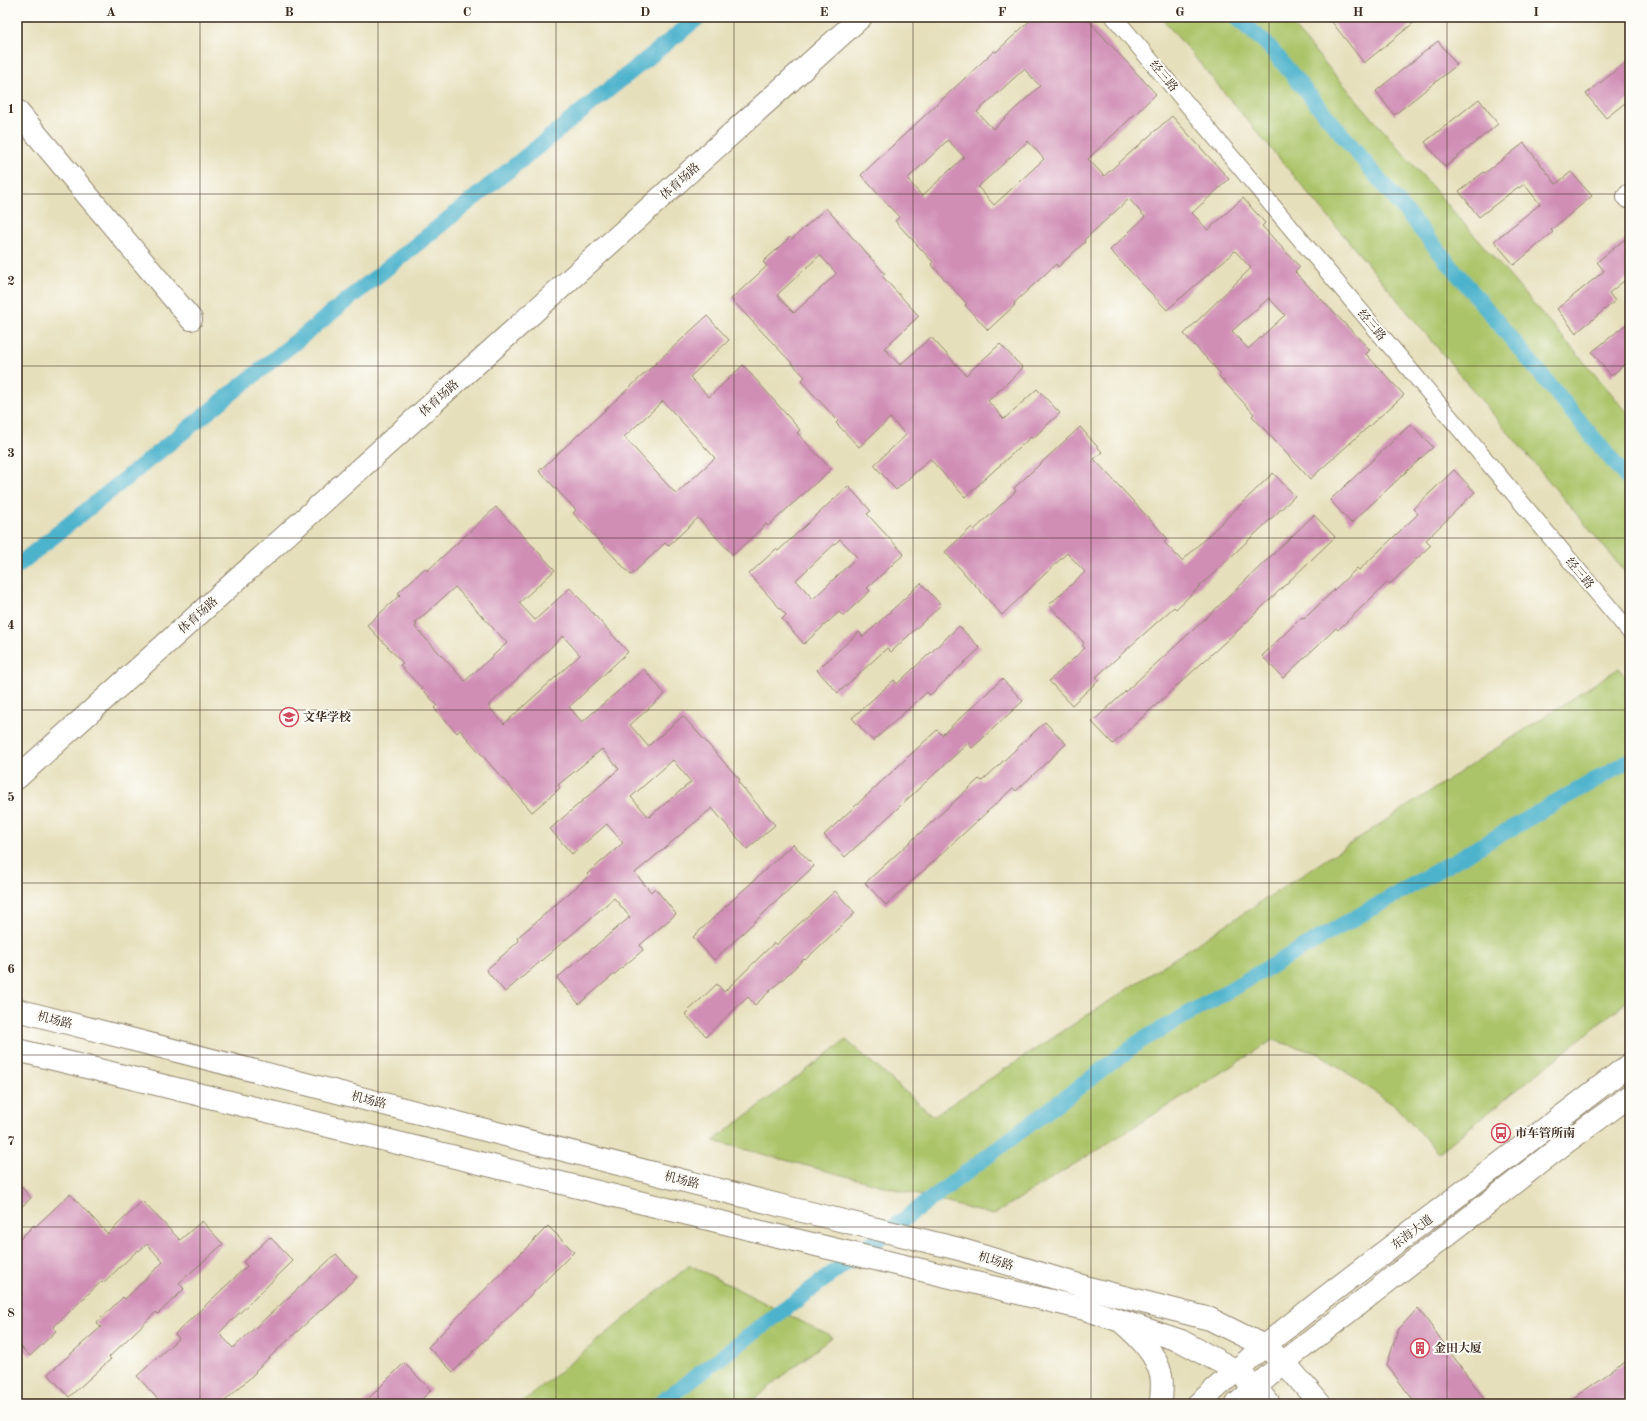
<svg xmlns="http://www.w3.org/2000/svg" width="1647" height="1421" viewBox="0 0 1647 1421" font-family="'Old Standard TT','Noto Serif SC',serif">
  <rect width="100%" height="100%" fill="#fdfcf7"/>
  <filter id="ink" filterUnits="userSpaceOnUse"><feTurbulence type="fractalNoise" baseFrequency=".025" numOctaves="2"/><feDisplacementMap in="SourceGraphic" scale="8" xChannelSelector="R" yChannelSelector="G"/><feConvolveMatrix kernelMatrix="1 2 1 2 8 2 1 2 1" color-interpolation-filters="sRGB"/></filter>
  <filter id="wash" filterUnits="userSpaceOnUse"><feTurbulence type="fractalNoise" baseFrequency=".012" numOctaves="4" result="noise"/><feDisplacementMap in="SourceGraphic" scale="16" xChannelSelector="R" yChannelSelector="G"/><feGaussianBlur stdDeviation="0.9" result="paint"/><feColorMatrix in="noise" values="0 0 0 0 0 0 0 0 0 0 0 0 0 0 0 0 0 1.4 0 .05"/><feComposite in="paint" operator="in"/></filter>
  <g filter="url(#wash)">
    <rect width="100%" height="100%" fill="#e6dfbb"/>
    <!-- green -->
    <g fill="#acc469" stroke="#747744">
      <polygon points="1161,17 1285,17 1630,415 1630,578"/>
      <polygon points="1619,668 1630,681 1630,999 1438,1153 1395,1106 1320,1054 1273,1040 993,1215 713,1141 846,1040 933,1116"/>
      <polygon points="690,1265 832,1337 748,1404 520,1404"/>
    </g>
    <g fill="none" stroke-linecap="round" stroke-linejoin="round">
      <!-- canal -->
      <g stroke="#4db3cc" stroke-width="16">
        <polyline points="1235,17 1267,44 1630,482"/>
        <polyline points="17,566 699,17"/>
        <polyline points="659,1404 1139,1042 1630,760"/>
      </g>
    </g>
    <g id="blocks">
      <!-- building -->
      <g fill="#d08eb5" fill-rule="evenodd">
        <path d="M 1034,17 L 1085,17 L 1156,94 L 1088,159 L 1104,176 L 1172,116 L 1229,179 L 1192,213 L 1208,230 L 1243,198 L 1265,223 L 1262,226 L 1300,267 L 1295,272 L 1370,350 L 1366,354 L 1404,395 L 1310,479 L 1252,416 L 1254,414 L 1219,376 L 1221,374 L 1184,334 L 1251,268 L 1235,251 L 1167,310 L 1110,250 L 1145,217 L 1129,199 L 1084,240 L 1085,242 L 1058,267 L 1056,264 L 1014,303 L 1015,305 L 988,330 L 965,305 L 967,304 L 931,264 L 933,262 L 895,221 L 899,217 L 861,175 L 994,51 L 996,52 ZM 1024,69 L 1040,86 L 993,129 L 977,112 ZM 948,140 L 964,157 L 922,196 L 907,179 ZM 1028,141 L 1044,159 L 994,205 L 978,187 ZM 1269,298 L 1285,315 L 1248,349 L 1232,331 Z"/>
        <polygon points="1328,17 1421,17 1364,63"/>
        <polygon points="1438,41 1457,65 1394,115 1376,91"/>
        <polygon points="1630,59 1630,99 1606,118 1586,94"/>
        <polygon points="1479,99 1498,124 1445,167 1425,142"/>
        <polygon points="1524,143 1556,184 1571,172 1592,196 1551,230 1553,232 1514,265 1494,241 1540,204 1524,184 1519,188 1518,187 1479,217 1459,191 1484,172 1485,173"/>
        <path d="M 826,208 L 885,274 L 882,276 L 919,316 L 884,348 L 900,365 L 931,337 L 966,375 L 1000,344 L 1023,368 L 988,401 L 1004,419 L 1037,389 L 1060,413 L 1033,438 L 1031,437 L 965,497 L 930,459 L 896,490 L 874,465 L 906,435 L 890,418 L 859,447 L 836,423 L 838,421 L 801,381 L 805,377 L 731,299 L 767,266 L 763,262 L 790,237 L 792,239 ZM 820,255 L 836,273 L 835,275 L 794,313 L 777,295 Z"/>
        <polygon points="1630,235 1630,276 1609,293 1615,301 1576,333 1557,309 1604,271 1597,262"/>
        <path d="M 707,316 L 729,340 L 690,377 L 709,397 L 743,365 L 800,430 L 797,433 L 831,469 L 768,526 L 766,524 L 733,555 L 698,518 L 668,546 L 665,543 L 631,575 L 573,513 L 576,510 L 539,471 ZM 663,401 L 715,458 L 676,494 L 624,437 Z"/>
        <polygon points="1630,321 1630,360 1611,376 1592,352"/>
        <polygon points="1411,424 1433,447 1351,523 1330,500"/>
        <polygon points="1080,427 1102,452 1094,459 1168,539 1164,542 1182,561 1273,473 1295,496 1176,609 1174,607 1096,677 1099,680 1072,705 1049,681 1085,648 1082,645 1084,643 1049,605 1085,572 1067,553 1002,615 945,552 972,527 974,530 1016,491 1014,488"/>
        <polygon points="1454,470 1475,492 1426,540 1431,545 1390,584 1388,582 1338,630 1336,628 1283,678 1262,656 1302,617 1304,619 1357,568 1359,570 1418,514 1413,509"/>
        <path d="M 848,486 L 871,511 L 867,514 L 904,554 L 867,588 L 870,591 L 843,616 L 839,612 L 804,644 L 782,619 L 786,615 L 749,574 L 776,549 L 778,551 ZM 840,539 L 857,557 L 813,599 L 796,580 Z"/>
        <path d="M 496,507 L 555,570 L 519,603 L 535,620 L 570,588 L 628,652 L 569,707 L 582,722 L 644,669 L 665,694 L 630,725 L 648,746 L 683,716 L 740,780 L 738,782 L 775,825 L 747,849 L 712,808 L 635,873 L 651,892 L 655,888 L 676,914 L 640,945 L 643,950 L 579,1004 L 557,978 L 630,917 L 614,898 L 505,992 L 486,970 L 519,941 L 517,938 L 589,876 L 587,874 L 623,843 L 607,824 L 572,854 L 550,829 L 619,769 L 602,749 L 558,785 L 560,788 L 532,812 L 460,730 L 457,733 L 434,708 L 437,705 L 400,665 L 403,663 L 367,625 L 400,595 L 398,593 L 425,568 L 427,571 ZM 455,587 L 507,643 L 465,681 L 415,627 L 417,625 L 415,623 ZM 563,636 L 580,655 L 504,724 L 488,706 ZM 673,760 L 691,782 L 649,817 L 631,797 Z"/>
        <polygon points="1314,515 1335,537 1235,633 1113,744 1092,722 1204,620"/>
        <polygon points="921,583 941,605 891,652 887,648 838,693 817,670 859,632 863,637"/>
        <polygon points="959,626 980,648 930,695 927,692 873,741 852,718 894,680 897,684"/>
        <polygon points="1002,679 1023,701 972,748 968,743 845,857 824,835 937,730 942,735"/>
        <polygon points="1045,722 1066,744 1016,791 1013,788 886,905 865,883 979,779 982,781"/>
        <polygon points="793,844 814,866 714,960 693,937"/>
        <polygon points="835,891 855,913 805,960 804,959 755,1005 748,997 706,1036 685,1014 717,984 724,992 774,943 776,945"/>
        <polygon points="17,1182 31,1198 17,1211"/>
        <polygon points="70,1194 108,1234 142,1201 180,1240 202,1221 223,1244 179,1283 184,1289 158,1314 156,1312 109,1357 111,1359 69,1397 48,1374 101,1327 96,1323 123,1297 125,1299 163,1262 147,1244 139,1251 138,1250 103,1283 102,1281 53,1327 56,1331 30,1356 17,1343 17,1242 34,1225 35,1227"/>
        <polygon points="548,1226 574,1252 453,1372 428,1347"/>
        <polygon points="270,1237 293,1261 219,1333 233,1348 336,1254 357,1277 289,1339 255,1371 256,1372 222,1404 162,1404 137,1376 179,1338 175,1334 247,1266 243,1262"/>
        <polygon points="1418,1308 1488,1404 1416,1404 1387,1365 1398,1330"/>
        <polygon points="1625,1362 1630,1369 1630,1404 1565,1404"/>
        <polygon points="404,1363 431,1390 417,1404 363,1404"/>
      </g>
    </g>
  </g>
  <g filter="url(#ink)">
    <use href="#blocks" fill-opacity="0" stroke="#90846c" stroke-width="1"/>
    <g fill="none" stroke-linecap="round" stroke-linejoin="round">
      <!-- street casing -->
      <g stroke="#90846c" stroke-width="18">
        <polyline id="street" points="1114,17 1630,632"/>
      </g>
      <!-- secondary casing -->
      <g stroke="#90846c" stroke-width="24">
        <g id="secondary">
          <polyline points="17,111 191,319"/>
          <polyline points="1628,197 1630,195"/>
          <polyline points="17,778 861,17"/>
        </g>
      </g>
      <!-- primary casing -->
      <g stroke="#90846c" stroke-width="24">
        <g id="primary">
          <polyline points="17,1010 790,1208 959,1249 1092,1289 1210,1319 1264,1346 1284,1362 1320,1404"/>
          <polyline points="17,1050 770,1234 1085,1309 1181,1341 1237,1371 1256,1388 1269,1404"/>
          <path d="M 1124,1324 C 1140,1338 1156,1354 1161,1375 C 1163,1384 1161,1395 1161,1404"/>
          <polyline points="1198,1404 1264,1346 1324,1298 1630,1064"/>
          <polyline points="1237,1404 1284,1362 1565,1143 1630,1096"/>
        </g>
      </g>
      <!-- street -->
      <use href="#street" stroke="#fff" stroke-width="16"/>
      <!-- secondary -->
      <use href="#secondary" stroke="#fff" stroke-width="22"/>
      <!-- primary -->
      <use href="#primary" stroke="#fff" stroke-width="22"/>
    </g>
  </g>
  <!-- grid -->
  <path fill="none" stroke="#3b2a1e" stroke-width="1" stroke-opacity="0.55" d="M 200,17 L 200,1404M 378,17 L 378,1404M 556,17 L 556,1404M 734,17 L 734,1404M 913,17 L 913,1404M 1091,17 L 1091,1404M 1269,17 L 1269,1404M 1447,17 L 1447,1404M 17,194 L 1630,194M 17,366 L 1630,366M 17,538 L 1630,538M 17,710 L 1630,710M 17,883 L 1630,883M 17,1055 L 1630,1055M 17,1227 L 1630,1227"/>
  <!-- icons -->
  <defs>
    <g id="school-ring" transform="scale(1)"><circle r="9.5" fill="#fdfcf7" stroke="#d1495b" stroke-width="1.5"/><path d="M0-5L7-2L0 1L-7-2ZM-4 1L0 2.5L4 1V4Q0 6-4 4Z" fill="#d1495b"/></g>
    <g id="bus-ring" transform="scale(1)"><circle r="9.5" fill="#fdfcf7" stroke="#d1495b" stroke-width="1.5"/><path d="M-5-6H5V4H4V6H2V4H-2V6H-4V4H-5ZM-3.5-4V0h7V-4ZM-3.5 1.2v1.5H-2V1.2ZM2 1.2v1.5H3.5V1.2Z" fill="#d1495b"/></g>
    <g id="building-ring" transform="scale(1)"><circle r="9.5" fill="#fdfcf7" stroke="#d1495b" stroke-width="1.5"/><path d="M-4-6H4V6H1V3H-1V6H-4ZM-2.5-4.3h1.7v1.8h-1.7ZM.8-4.3h1.7v1.8H.8ZM-2.5-1h1.7V.8h-1.7ZM.8-1h1.7V.8H.8Z" fill="#d1495b"/></g>
  </defs>
  <g fill-rule="evenodd">
    <use href="#school-ring" x="289" y="717"/>
    <use href="#bus-ring" x="1501" y="1133"/>
    <use href="#building-ring" x="1420" y="1348"/>
  </g>
  <g text-anchor="middle" stroke-width="4" stroke-linejoin="round" paint-order="stroke">
    <!-- street labels -->
    <g font-size="12" fill="#3b2a1e" stroke="#fdfcf7">
      <text transform="translate(1164 76) rotate(50)" y="4">经三路</text>
      <text transform="translate(680 181) rotate(-42)" y="4">体育场路</text>
      <text transform="translate(1372 325) rotate(50)" y="4">经三路</text>
      <text transform="translate(439 398) rotate(-42)" y="4">体育场路</text>
      <text transform="translate(1580 573) rotate(50)" y="4">经三路</text>
      <text transform="translate(198 615) rotate(-42)" y="4">体育场路</text>
      <text transform="translate(55 1020) rotate(14)" y="4">机场路</text>
      <text transform="translate(369 1100) rotate(14)" y="4">机场路</text>
      <text transform="translate(682 1180) rotate(14)" y="4">机场路</text>
      <text transform="translate(1412 1232) rotate(-37)" y="4">东海大道</text>
      <text transform="translate(996 1261) rotate(17)" y="4">机场路</text>
    </g>
    <!-- poi labels -->
    <g font-size="12" font-weight="bold" fill="#3b2a1e" stroke="#fdfcf7" text-anchor="start">
      <text x="303" y="721">文华学校</text>
      <text x="1515" y="1137">市车管所南</text>
      <text x="1434" y="1352">金田大厦</text>
    </g>
  </g>
  <!-- margin -->
  <rect width="1647" height="1421" fill="none" stroke="#fdfcf7" stroke-width="44"/>
  <rect x="22" y="22" width="1603" height="1377" fill="none" stroke="#3b2a1e" stroke-width="1.5"/>
  <g font-size="13" text-anchor="middle" font-weight="bold" fill="#3b2a1e">
    <text x="111" y="16">A</text>
    <text x="289" y="16">B</text>
    <text x="467" y="16">C</text>
    <text x="645" y="16">D</text>
    <text x="824" y="16">E</text>
    <text x="1002" y="16">F</text>
    <text x="1180" y="16">G</text>
    <text x="1358" y="16">H</text>
    <text x="1536" y="16">I</text>
    <text x="11" y="113">1</text>
    <text x="11" y="285">2</text>
    <text x="11" y="457">3</text>
    <text x="11" y="629">4</text>
    <text x="11" y="801">5</text>
    <text x="11" y="973">6</text>
    <text x="11" y="1145">7</text>
    <text x="11" y="1317">8</text>
  </g>
</svg>
